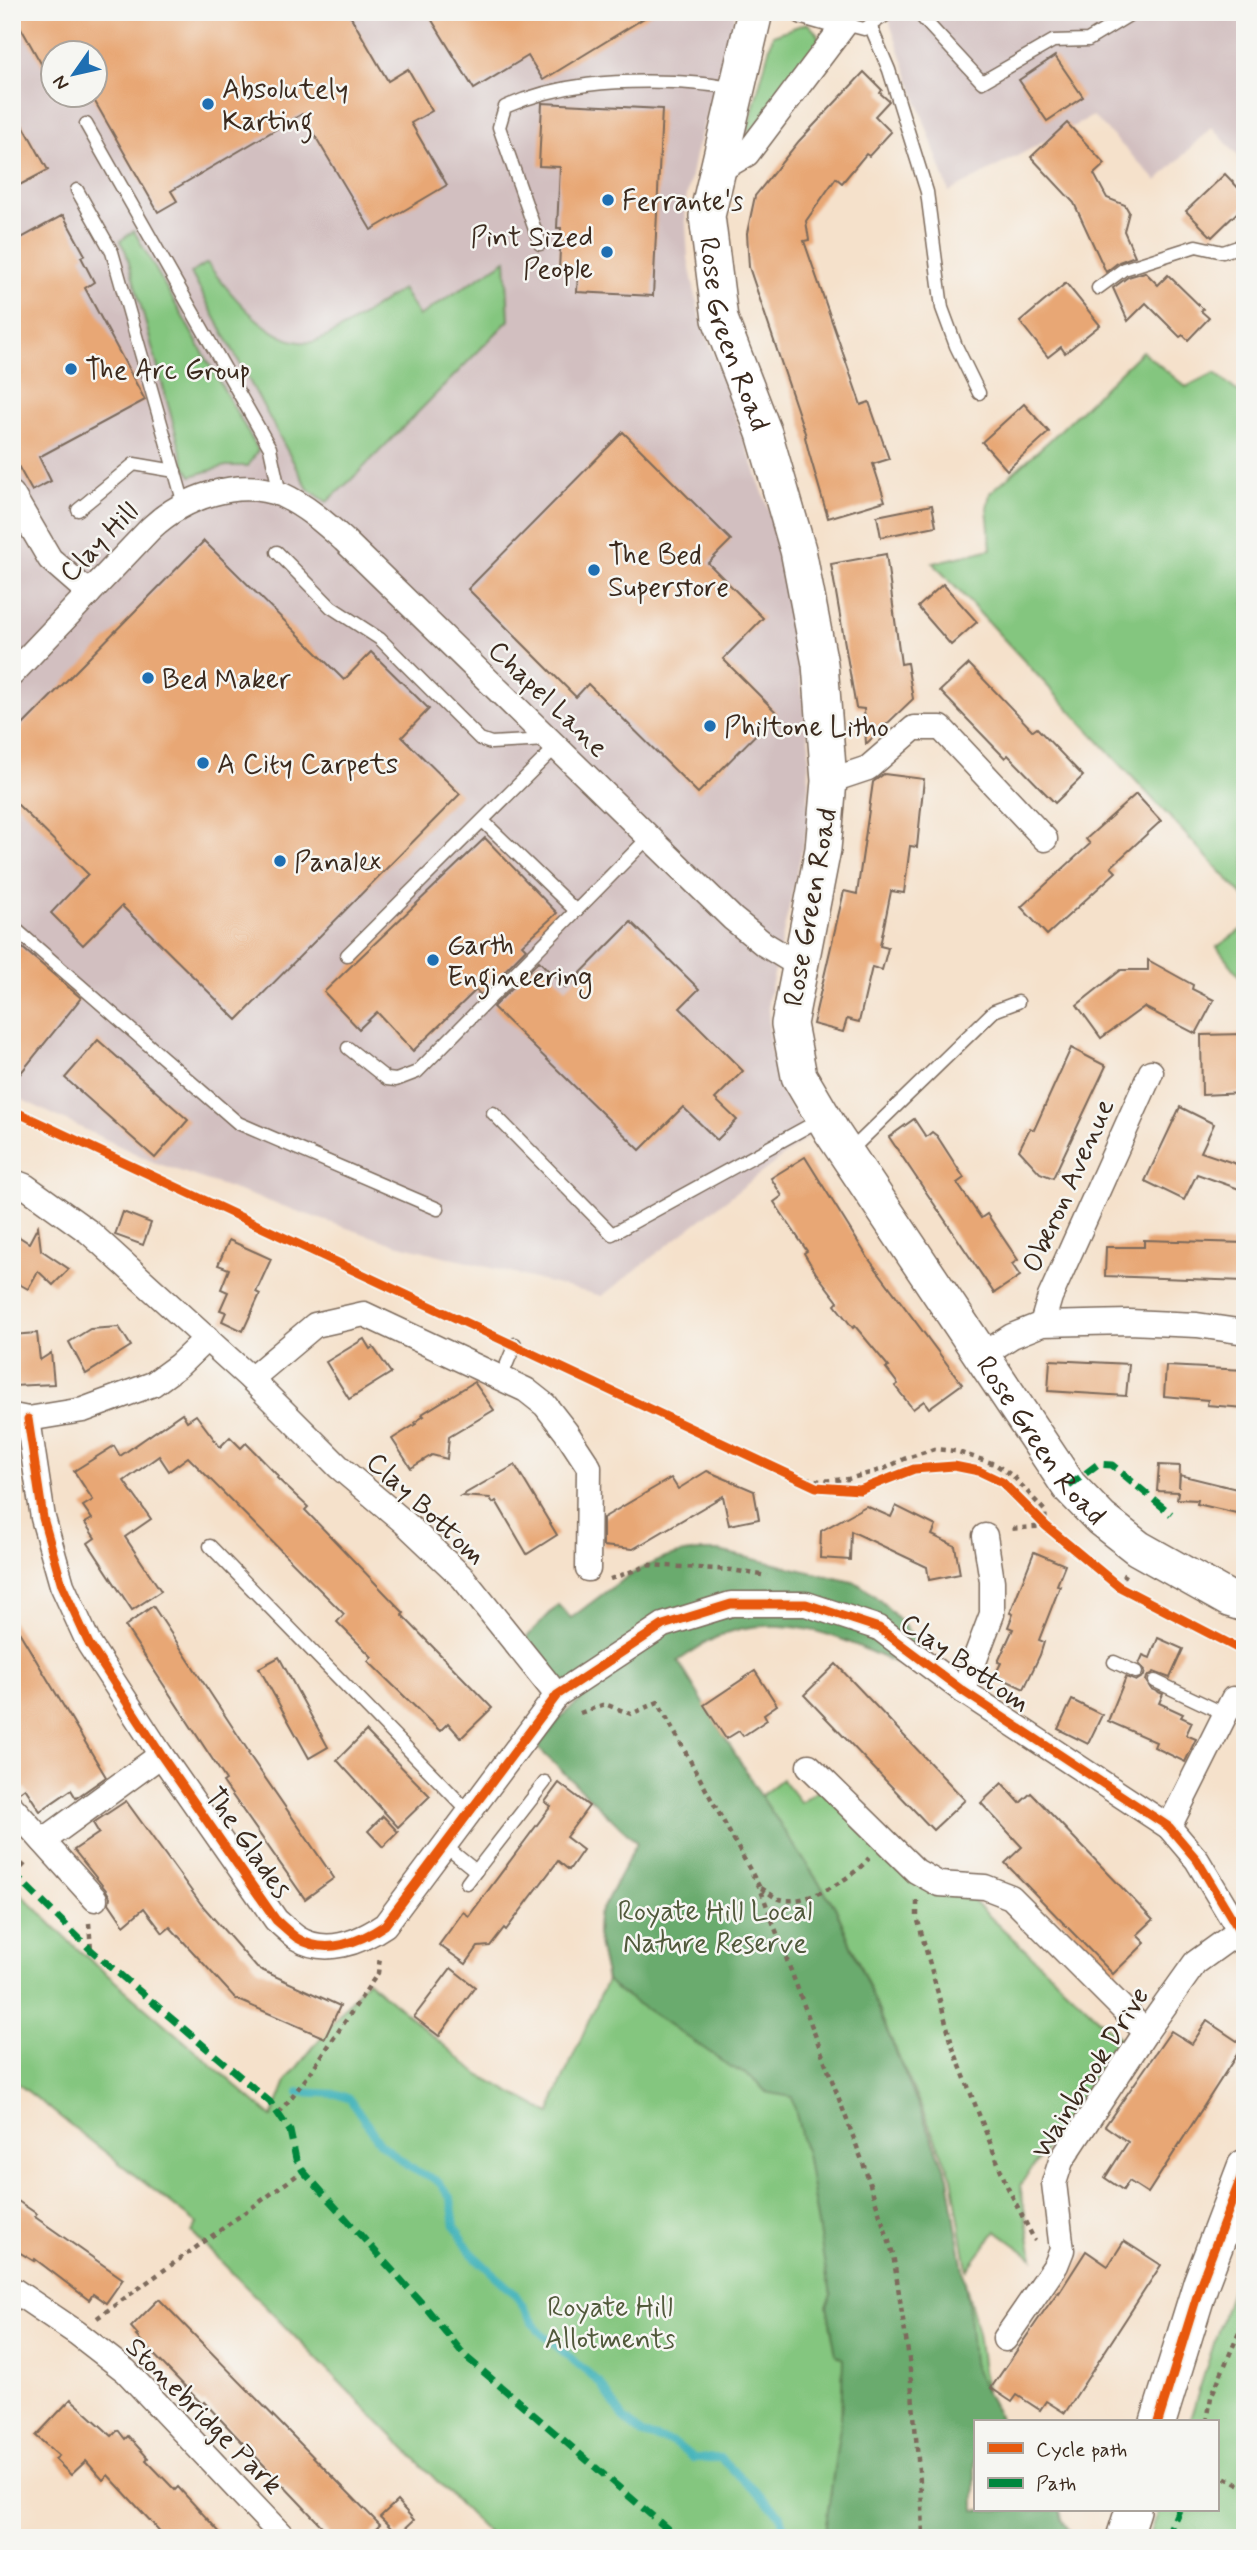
<svg xmlns="http://www.w3.org/2000/svg" width="1257" height="2550" viewBox="0 0 1257 2550" font-family="Mynerve,sans-serif">
  <rect width="100%" height="100%" fill="#f6f6f2"/>
  <filter id="ink" filterUnits="userSpaceOnUse"><feTurbulence type="fractalNoise" baseFrequency=".0143" numOctaves="2"/><feDisplacementMap in="SourceGraphic" scale="14" xChannelSelector="R" yChannelSelector="G"/><feConvolveMatrix kernelMatrix="1 2 1 2 8 2 1 2 1" color-interpolation-filters="sRGB"/></filter>
  <filter id="wash" filterUnits="userSpaceOnUse"><feTurbulence type="fractalNoise" baseFrequency=".00686" numOctaves="4" result="noise"/><feDisplacementMap in="SourceGraphic" scale="28" xChannelSelector="R" yChannelSelector="G"/><feGaussianBlur stdDeviation="1.57" result="paint"/><feColorMatrix in="noise" values="0 0 0 0 0 0 0 0 0 0 0 0 0 0 0 0 0 1.4 0 .05"/><feComposite in="paint" operator="in"/></filter>
  <g filter="url(#wash)">
    <rect width="100%" height="100%" fill="#f5e1cb"/>
    <!-- industrial -->
    <g fill="#d2bfc0" fill-rule="evenodd">
      <path d="M 12,12 L 736,12 L 695,155 L 685,206 L 688,258 L 699,313 L 777,532 L 794,632 L 809,745 L 808,823 L 768,1001 L 770,1048 L 785,1098 L 809,1136 L 602,1296 L 388,1242 L 153,1162 L 12,1095 ZM 52,52 L 94,52 L 94,94 L 52,94 Z"/>
      <polygon points="886,12 1245,12 1245,164 1212,127 1157,181 1093,116 949,192"/>
    </g>
    <!-- green -->
    <g fill="#84c67f" stroke="#60784e" stroke-width="2">
      <polygon points="807,23 817,33 820,41 754,129 747,131 773,35"/>
      <polygon points="134,231 258,450 248,466 226,466 191,476 185,466 126,252 120,241"/>
      <path d="M 506,260 L 509,320 L 354,477 L 327,502 L 308,489 L 191,273 L 207,263 C 228,291 272,348 312,342 C 334,338 381,302 402,289 L 419,316 Z"/>
      <polygon points="1142,351 1186,387 1215,373 1245,398 1245,898 933,563 991,549 987,508 990,493 1050,440"/>
      <polygon points="1245,927 1245,983 1217,947"/>
      <polygon points="565,1713 821,1896 870,1989 835,1907 761,1796 782,1779 801,1803 823,1787 850,1812 897,1871 931,1890 971,1899 1123,2042 1020,2185 1033,2258 996,2231 967,2270 952,2177 882,2019 936,2154 943,2195 978,2333 987,2399 975,2422 975,2510 1016,2538 493,2538 192,2232 197,2224 12,2079 12,1885 73,1945 272,2117 286,2081 367,1980 479,2075 551,2114 555,2097 607,1980 597,1934 598,1917 639,1839 549,1735 551,1726"/>
      <polygon points="1245,2246 1245,2538 1149,2538 1159,2510 1217,2510 1217,2422 1189,2422"/>
    </g>
    <!-- forest -->
    <path fill="#6bab6e" stroke="#536a46" stroke-width="2" d="M 697,1551 L 719,1551 L 857,1583 C 886,1601 907,1629 928,1655 L 917,1668 C 892,1664 869,1650 846,1641 C 806,1625 755,1618 715,1638 C 702,1644 690,1653 678,1661 L 761,1796 L 835,1907 L 948,2176 L 968,2302 L 973,2363 L 983,2388 L 1002,2422 L 975,2422 L 975,2510 L 1060,2510 L 1062,2520 L 1075,2538 L 824,2538 L 841,2420 L 843,2359 L 836,2355 L 827,2306 L 832,2295 L 827,2279 L 807,2159 L 792,2097 L 766,2092 L 753,2078 L 731,2067 L 664,2021 L 617,1990 L 607,1980 L 597,1934 L 598,1917 L 637,1843 L 537,1747 L 566,1712 L 580,1701 L 525,1639 L 558,1605 L 571,1618 C 612,1588 645,1556 697,1551 Z"/>
    <g fill="none" stroke-linecap="round" stroke-linejoin="round">
      <!-- stream -->
      <polyline stroke="#43b3ba" stroke-width="8" points="299,2092 337,2094 350,2099 380,2143 409,2167 439,2182 451,2199 455,2226 472,2254 515,2294 539,2331 600,2383 623,2418 642,2434 674,2443 693,2458 720,2458 781,2515 786,2538"/>
    </g>
    <g id="blocks">
      <!-- building -->
      <g fill="#e8a775">
        <polygon points="12,12 348,12 388,81 408,69 432,111 411,123 447,185 371,230 302,114 171,191 177,201 158,212 94,100 94,52 52,52 52,83"/>
        <polygon points="427,12 654,12 543,80 528,56 474,89"/>
        <polygon points="1055,56 1083,97 1047,121 1019,80"/>
        <polygon points="864,72 882,90 880,93 889,101 875,116 891,132 869,156 866,154 842,183 836,178 806,221 809,240 804,241 861,405 869,402 889,459 873,464 885,501 828,518 809,453 805,437 806,436 749,267 747,233 755,196 799,141"/>
        <polygon points="542,103 662,109 653,296 577,292 578,272 559,271 561,228 557,228 560,167 539,166"/>
        <polygon points="12,105 48,170 12,189"/>
        <polygon points="1067,123 1105,164 1094,174 1107,198 1125,205 1129,212 1124,231 1135,256 1119,262 1106,272 1074,203 1031,157"/>
        <polygon points="1225,174 1245,195 1245,205 1212,237 1186,211"/>
        <polygon points="63,215 85,255 81,257 94,282 85,288 145,400 39,457 51,481 32,491 12,455 12,243"/>
        <polygon points="1145,272 1158,285 1168,275 1203,309 1201,311 1209,318 1188,340 1183,335 1180,337 1146,303 1128,321 1113,288 1128,277"/>
        <polygon points="1066,283 1100,325 1065,353 1061,347 1048,357 1020,322"/>
        <polygon points="1024,404 1049,432 1007,470 982,442"/>
        <polygon points="623,432 731,540 708,563 763,618 723,659 777,713 698,793 588,684 576,697 468,589"/>
        <polygon points="932,505 936,526 881,537 877,516"/>
        <polygon points="204,541 344,680 371,652 429,709 402,737 460,794 237,1020 122,906 83,945 51,913 88,874 12,799 12,736"/>
        <polygon points="886,554 901,664 907,663 913,699 866,744 864,709 856,708 831,564"/>
        <polygon points="943,584 977,622 951,645 918,607"/>
        <polygon points="969,664 1033,731 1037,728 1083,776 1055,803 1008,755 1005,758 940,691"/>
        <polygon points="884,774 924,779 917,847 910,846 904,893 891,891 880,946 888,948 882,970 872,967 859,1022 847,1019 843,1032 813,1024 844,891 857,894 873,782"/>
        <polygon points="1136,794 1161,821 1111,867 1116,872 1047,935 1021,907 1090,844 1086,839"/>
        <polygon points="485,838 557,913 522,945 526,949 481,995 476,990 413,1051 377,1012 359,1029 324,992"/>
        <polygon points="631,922 699,989 680,1008 743,1071 715,1099 737,1120 717,1140 683,1107 640,1150 493,1007 539,961 566,988"/>
        <polygon points="12,939 81,998 12,1084"/>
        <polygon points="1148,960 1193,985 1192,989 1214,1000 1196,1034 1144,1007 1101,1038 1077,1005 1121,970 1148,970"/>
        <polygon points="1244,1034 1244,1093 1202,1095 1201,1035"/>
        <polygon points="98,1040 188,1120 155,1158 65,1078"/>
        <polygon points="1071,1048 1106,1066 1053,1178 1040,1173 1019,1150 1030,1128 1034,1130"/>
        <polygon points="1180,1107 1214,1124 1201,1152 1245,1167 1245,1191 1197,1174 1184,1200 1145,1181"/>
        <polygon points="914,1119 926,1137 932,1132 937,1136 964,1178 957,1183 981,1218 987,1214 1018,1260 1012,1264 1020,1276 994,1293 889,1137"/>
        <polygon points="805,1157 868,1258 962,1384 929,1408 924,1401 913,1409 895,1386 898,1384 886,1368 889,1367 855,1326 853,1328 835,1305 838,1302 816,1273 804,1253 807,1251 774,1202 782,1196 771,1178"/>
        <polygon points="123,1212 151,1223 143,1245 115,1235"/>
        <polygon points="38,1226 41,1250 69,1269 53,1285 38,1271 28,1289 12,1280 12,1235 13,1233 29,1243"/>
        <polygon points="229,1240 271,1259 256,1292 260,1294 243,1331 222,1321 226,1312 220,1310 228,1292 221,1289 229,1269 218,1265"/>
        <polygon points="1144,1240 1245,1243 1245,1281 1105,1276 1106,1247 1144,1247"/>
        <polygon points="119,1327 131,1346 86,1374 69,1342 90,1329"/>
        <polygon points="37,1333 40,1360 51,1353 54,1384 12,1386 12,1335"/>
        <polygon points="364,1339 370,1349 373,1347 391,1373 349,1399 326,1362"/>
        <polygon points="1050,1360 1129,1364 1126,1396 1048,1391"/>
        <polygon points="1166,1366 1245,1370 1245,1408 1207,1405 1208,1400 1164,1396"/>
        <polygon points="474,1382 494,1410 449,1437 447,1459 432,1455 411,1468 392,1439 416,1424 415,1422 424,1416 422,1414"/>
        <polygon points="182,1413 187,1421 196,1415 220,1447 230,1437 241,1448 246,1443 278,1476 277,1478 308,1507 305,1510 404,1613 402,1615 492,1708 461,1738 448,1723 440,1731 368,1661 372,1657 337,1622 344,1614 188,1457 169,1471 159,1456 124,1481 151,1519 125,1537 161,1591 132,1610 88,1543 95,1538 85,1523 92,1519 83,1506 93,1500 74,1471 114,1446 120,1456"/>
        <polygon points="515,1465 557,1535 527,1554 496,1501 493,1503 490,1498 461,1496"/>
        <polygon points="1159,1465 1180,1466 1179,1488 1180,1475 1245,1491 1245,1515 1197,1504 1198,1500 1177,1499 1178,1492 1157,1491"/>
        <polygon points="707,1471 754,1491 759,1519 729,1525 723,1496 633,1549 603,1546 603,1518 671,1478 678,1489"/>
        <polygon points="866,1506 891,1517 896,1506 936,1526 932,1535 955,1546 960,1574 929,1580 927,1567 851,1531 850,1560 820,1558 821,1531"/>
        <polygon points="1034,1552 1065,1565 1057,1585 1060,1586 1039,1640 1044,1642 1040,1655 1024,1689 995,1675 1001,1663 998,1662 1013,1629 1008,1627 1013,1614 1010,1613"/>
        <polygon points="153,1606 249,1752 248,1753 334,1878 305,1899 223,1782 226,1780 125,1626"/>
        <polygon points="12,1620 106,1777 76,1798 71,1790 40,1811 25,1788 18,1793 12,1793"/>
        <polygon points="1158,1638 1183,1649 1170,1678 1154,1672 1147,1677 1146,1681 1151,1689 1163,1694 1159,1703 1183,1714 1181,1717 1192,1722 1186,1735 1196,1739 1185,1762 1154,1747 1156,1742 1108,1721 1126,1677 1136,1681 1144,1676 1145,1670 1139,1664 1143,1655 1150,1658"/>
        <polygon points="279,1657 328,1747 309,1758 259,1668"/>
        <polygon points="836,1664 965,1800 933,1830 804,1695"/>
        <polygon points="755,1671 777,1705 764,1714 767,1720 743,1736 739,1731 726,1739 704,1705"/>
        <polygon points="1072,1700 1102,1715 1088,1744 1058,1729"/>
        <polygon points="366,1731 430,1796 398,1827 337,1760"/>
        <polygon points="559,1783 589,1806 566,1837 583,1850 569,1870 558,1861 506,1930 504,1928 490,1946 478,1947 466,1964 439,1945 463,1912 469,1916 551,1806 545,1802"/>
        <polygon points="1002,1783 1020,1803 1031,1793 1153,1920 1137,1935 1145,1943 1113,1974 1005,1863 1022,1847 981,1803"/>
        <polygon points="126,1801 201,1904 257,1968 340,2006 325,2038 236,1999 170,1927 163,1933 144,1908 124,1925 109,1903 110,1897 106,1890 74,1850 99,1833 93,1823"/>
        <polygon points="383,1816 398,1832 383,1847 368,1831"/>
        <polygon points="451,1968 475,1987 439,2036 414,2017"/>
        <polygon points="1207,2021 1243,2045 1148,2193 1129,2181 1123,2190 1105,2178 1128,2142 1105,2126 1171,2031 1192,2044"/>
        <polygon points="12,2197 37,2214 35,2217 123,2279 106,2303 93,2294 89,2300 35,2259 34,2261 12,2248"/>
        <polygon points="1124,2241 1161,2265 1065,2413 1046,2401 1040,2410 1017,2395 1012,2402 991,2388 1044,2311 1058,2292 1059,2293 1086,2251 1108,2266"/>
        <polygon points="159,2299 380,2525 367,2538 333,2538 204,2402 202,2404 136,2336 138,2335 131,2327"/>
        <polygon points="71,2399 112,2436 118,2430 125,2439 128,2436 148,2458 146,2460 175,2490 178,2487 225,2538 166,2538 108,2475 103,2480 86,2461 71,2475 55,2459 59,2456 36,2436"/>
        <polygon points="397,2501 414,2520 398,2535 380,2517"/>
      </g>
    </g>
  </g>
  <g filter="url(#ink)">
    <use href="#blocks" fill-opacity="0" stroke="#7c6a5b" stroke-width="2"/>
    <g fill="none" stroke-linecap="round" stroke-linejoin="round">
      <!-- lane casing -->
      <g stroke="#7c6a5b" stroke-width="15">
        <g id="lane">
          <polyline points="917,12 982,82 1053,41 1088,40 1134,12"/>
          <polyline points="845,24 864,29 891,12"/>
          <polyline points="870,25 889,70 927,192 942,308 956,346 979,393"/>
          <polyline points="86,124 270,448 280,494"/>
          <polyline points="77,190 112,252 184,504"/>
          <path d="M 540,244 L 499,127 L 505,107 C 559,83 616,80 674,82 C 694,83 714,84 733,89"/>
          <polyline points="1098,288 1124,269 1196,246 1223,252 1238,247 1245,241"/>
          <polyline points="78,510 134,464 175,471"/>
          <polyline points="277,552 331,607 380,639 480,739 491,743 548,740"/>
          <polyline points="483,821 576,911"/>
          <polyline points="12,926 238,1123 438,1209"/>
          <polyline points="347,955 556,747"/>
          <polyline points="348,1048 387,1079 396,1080 417,1072 649,837"/>
          <polyline points="493,1113 612,1234 823,1118"/>
          <polyline points="849,1152 994,1011 1018,1002"/>
          <polyline points="501,1378 515,1344"/>
          <polyline points="210,1546 469,1812"/>
          <polyline points="1114,1662 1136,1672"/>
          <polyline points="1155,1681 1225,1714"/>
          <polyline points="445,1846 476,1871 545,1782"/>
          <polyline points="467,1883 476,1871"/>
        </g>
      </g>
      <!-- street casing -->
      <g stroke="#7c6a5b" stroke-width="27">
        <g id="street">
          <polyline points="716,172 747,154 845,24 803,12"/>
          <polyline points="12,494 50,559 89,593"/>
          <path d="M 12,674 L 151,528 C 183,498 238,477 282,495 C 306,506 325,523 344,540 L 733,919 L 764,944 L 800,966"/>
          <polyline points="829,781 868,768 914,728 941,728 1045,839"/>
          <polyline points="12,1181 25,1186 89,1232 251,1379 339,1467 404,1522 463,1578 557,1695"/>
          <polyline points="1042,1324 1050,1297 1151,1072"/>
          <polyline points="982,1355 1012,1336 1042,1324 1129,1322 1197,1325 1245,1332"/>
          <polyline points="251,1379 315,1325 364,1314 526,1390 545,1405 566,1432 589,1467 588,1569"/>
          <polyline points="13,1416 28,1419 83,1410 153,1384 179,1365 207,1338"/>
          <path d="M 28,1419 L 43,1518 L 62,1585 L 89,1644 L 161,1755 L 276,1920 C 283,1926 290,1933 297,1938 C 326,1956 360,1942 385,1925 L 557,1695 L 663,1625 L 731,1604 L 806,1604 L 879,1628 L 963,1691 L 1169,1827 L 1197,1860 L 1245,1940"/>
          <polyline points="963,1691 992,1614 992,1581 985,1536"/>
          <polyline points="809,1766 916,1871 939,1884 985,1887 1011,1897 1146,2032"/>
          <polyline points="12,1807 95,1899"/>
          <polyline points="1169,1827 1233,1699"/>
          <polyline points="43,1841 161,1755"/>
          <polyline points="12,2289 77,2333 126,2371 284,2538"/>
          <polyline points="1005,2339 1056,2265 1062,2250 1054,2183 1061,2161 1146,2032 1195,1963 1238,1932"/>
        </g>
      </g>
      <!-- secondary casing -->
      <g stroke="#7c6a5b" stroke-width="38">
        <g id="secondary">
          <path id="s1" d="M 755,12 L 707,216 L 720,319 L 764,433 L 798,550 L 820,664 L 829,781 L 823,849 L 789,1024 L 799,1076 L 832,1132 L 1069,1486 L 1101,1519 L 1138,1548 L 1229,1599 L 1245,1604"/>
          <polyline points="1158,2422 1201,2283 1245,2167"/>
          <polyline points="1124,2538 1133,2510"/>
        </g>
      </g>
      <!-- path -->
      <g stroke="#7c6a5b" stroke-width="4.5" stroke-dasharray="5 5" stroke-linecap="butt">
        <polyline points="786,1474 820,1481 848,1479 884,1469 904,1459 934,1449 955,1451 995,1464 1013,1476 1045,1511 1046,1526 1010,1529"/>
        <polyline points="610,1579 650,1565 732,1570 767,1576"/>
        <polyline points="1118,1586 1125,1574"/>
        <polyline points="580,1713 605,1704 631,1714 658,1702 760,1888 863,2163 893,2254 909,2359 922,2504 923,2538"/>
        <polyline points="15,1875 28,1860"/>
        <path d="M 761,1888 C 767,1891 774,1898 780,1899 C 806,1907 854,1877 869,1858"/>
        <polyline points="917,1901 917,1917 953,2048 1007,2186 1035,2241"/>
        <polyline points="89,1923 91,1950"/>
        <polyline points="279,2113 308,2076 378,1973 380,1957"/>
        <polyline points="97,2318 303,2171"/>
        <polyline points="1207,2422 1211,2397 1245,2319"/>
        <polyline points="1217,2473 1245,2488"/>
      </g>
      <!-- lane -->
      <use href="#lane" stroke="#fff" stroke-width="12"/>
      <!-- street -->
      <use href="#street" stroke="#fff" stroke-width="24"/>
      <!-- secondary -->
      <use href="#secondary" stroke="#fff" stroke-width="35"/>
      <!-- quiet -->
      <g stroke="#00873e" stroke-width="7" stroke-dasharray="14 7" stroke-linecap="butt">
        <polyline points="1069,1486 1098,1464 1112,1465 1171,1514"/>
        <polyline points="12,1872 91,1950 270,2102 290,2131 296,2159 303,2171 427,2309 465,2356 678,2538"/>
        <polyline points="1166,2538 1179,2510"/>
      </g>
      <!-- cycleway casing -->
      <g stroke="#f6f6f2" stroke-width="13">
        <g id="cycleway">
          <polyline points="12,1110 816,1487 860,1490 914,1469 954,1466 979,1471 1002,1482 1046,1526 1118,1586 1245,1652"/>
          <path d="M 28,1419 L 43,1518 L 62,1585 L 89,1644 L 161,1755 L 276,1920 C 283,1926 290,1933 297,1938 C 326,1956 360,1942 385,1925 L 557,1695 L 663,1625 L 731,1604 L 806,1604 L 879,1628 L 963,1691 L 1169,1827 L 1197,1860 L 1245,1940"/>
          <polyline points="1158,2422 1201,2283 1245,2167"/>
        </g>
      </g>
      <!-- cycleway -->
      <use href="#cycleway" stroke="#e8590c" stroke-width="9"/>
    </g>
  </g>
  <!-- markers -->
  <g fill="#1f6fb2" stroke="#f6f6f2" stroke-width="2.5">
    <circle cx="208" cy="104" r="7"/>
    <circle cx="608" cy="200" r="7"/>
    <circle cx="607" cy="252" r="7"/>
    <circle cx="71" cy="369" r="7"/>
    <circle cx="594" cy="570" r="7"/>
    <circle cx="148" cy="678" r="7"/>
    <circle cx="710" cy="726" r="7"/>
    <circle cx="203" cy="763" r="7"/>
    <circle cx="280" cy="861" r="7"/>
    <circle cx="433" cy="960" r="7"/>
  </g>
  <g text-anchor="middle" stroke-width="5" stroke-linejoin="round" paint-order="stroke">
    <!-- poi labels -->
    <g font-size="28" fill="#3b2a1e" stroke="#f6f6f2" text-anchor="start">
      <text x="222" y="98">Absolutely<tspan x="222" dy="32">Karting</tspan></text>
      <text x="622" y="210">Ferrante's</text>
      <text x="593" y="246" text-anchor="end">Pint Sized<tspan x="593" dy="32">People</tspan></text>
      <text x="85" y="379">The Arc Group</text>
      <text x="608" y="564">The Bed<tspan x="608" dy="32">Superstore</tspan></text>
      <text x="162" y="688">Bed Maker</text>
      <text x="724" y="736">Philtone Litho</text>
      <text x="217" y="773">A City Carpets</text>
      <text x="294" y="871">Panalex</text>
      <text x="447" y="954">Garth<tspan x="447" dy="32">Engineering</tspan></text>
    </g>
    <!-- street labels -->
    <g font-size="28" fill="#3b2a1e" stroke="#f6f6f2">
      <text dy="10" stroke="none"><textPath href="#s1" startOffset="331">Rose Green Road</textPath></text>
      <text transform="translate(98 541) rotate(-46)" y="10">Clay Hill</text>
      <text transform="translate(549 698) rotate(44)" y="10">Chapel Lane</text>
      <text transform="translate(809 907) rotate(-80)" y="10">Rose Green Road</text>
      <text transform="translate(1067 1185) rotate(-66)" y="10">Oberon Avenue</text>
      <text dy="10" stroke="none"><textPath href="#s1" startOffset="1528">Rose Green Road</textPath></text>
      <text transform="translate(427 1508) rotate(43)" y="10">Clay Bottom</text>
      <text transform="translate(966 1662) rotate(35)" y="10">Clay Bottom</text>
      <text transform="translate(249 1842) rotate(55)" y="10">The Glades</text>
      <text transform="translate(1089 2072) rotate(-58)" y="10">Wainbrook Drive</text>
      <text transform="translate(205 2415) rotate(45)" y="10">Stonebridge Park</text>
    </g>
    <!-- park labels -->
    <g font-size="28" fill="#51593b" stroke="#f6f6f2">
      <text x="715" y="1920">Royate Hill Local<tspan x="715" dy="32">Nature Reserve</tspan></text>
      <text x="610" y="2316">Royate Hill<tspan x="610" dy="32">Allotments</tspan></text>
    </g>
  </g>
  <!-- margin -->
  <rect width="1257" height="2550" fill="none" stroke="#f6f6f2" stroke-width="42"/>
  <!-- legend -->
  <rect x="974" y="2420" width="245" height="91" fill="#f6f6f2" stroke="#aba49d" stroke-width="2"/>
  <rect x="988" y="2443" width="35" height="10" fill="#e8590c" stroke="#aba49d" stroke-width="2"/>
  <text x="1036" y="2456" font-size="21" fill="#3b2a1e">Cycle path</text>
  <rect x="988" y="2478" width="35" height="10" fill="#00873e" stroke="#aba49d" stroke-width="2"/>
  <text x="1036" y="2490" font-size="21" fill="#3b2a1e">Path</text>
  <!-- north arrow -->
  <g transform="translate(74 74) rotate(236)"><circle r="33" fill="#f6f6f2" stroke="#aba49d" stroke-width="2"/>
  <path d="M0-5L12 26L0 18L-12 26Z" fill="#1f6fb2"/>
  <text y="-10" font-size="19" font-weight="bold" text-anchor="middle" fill="#3b2a1e">N</text>
  </g>
</svg>
